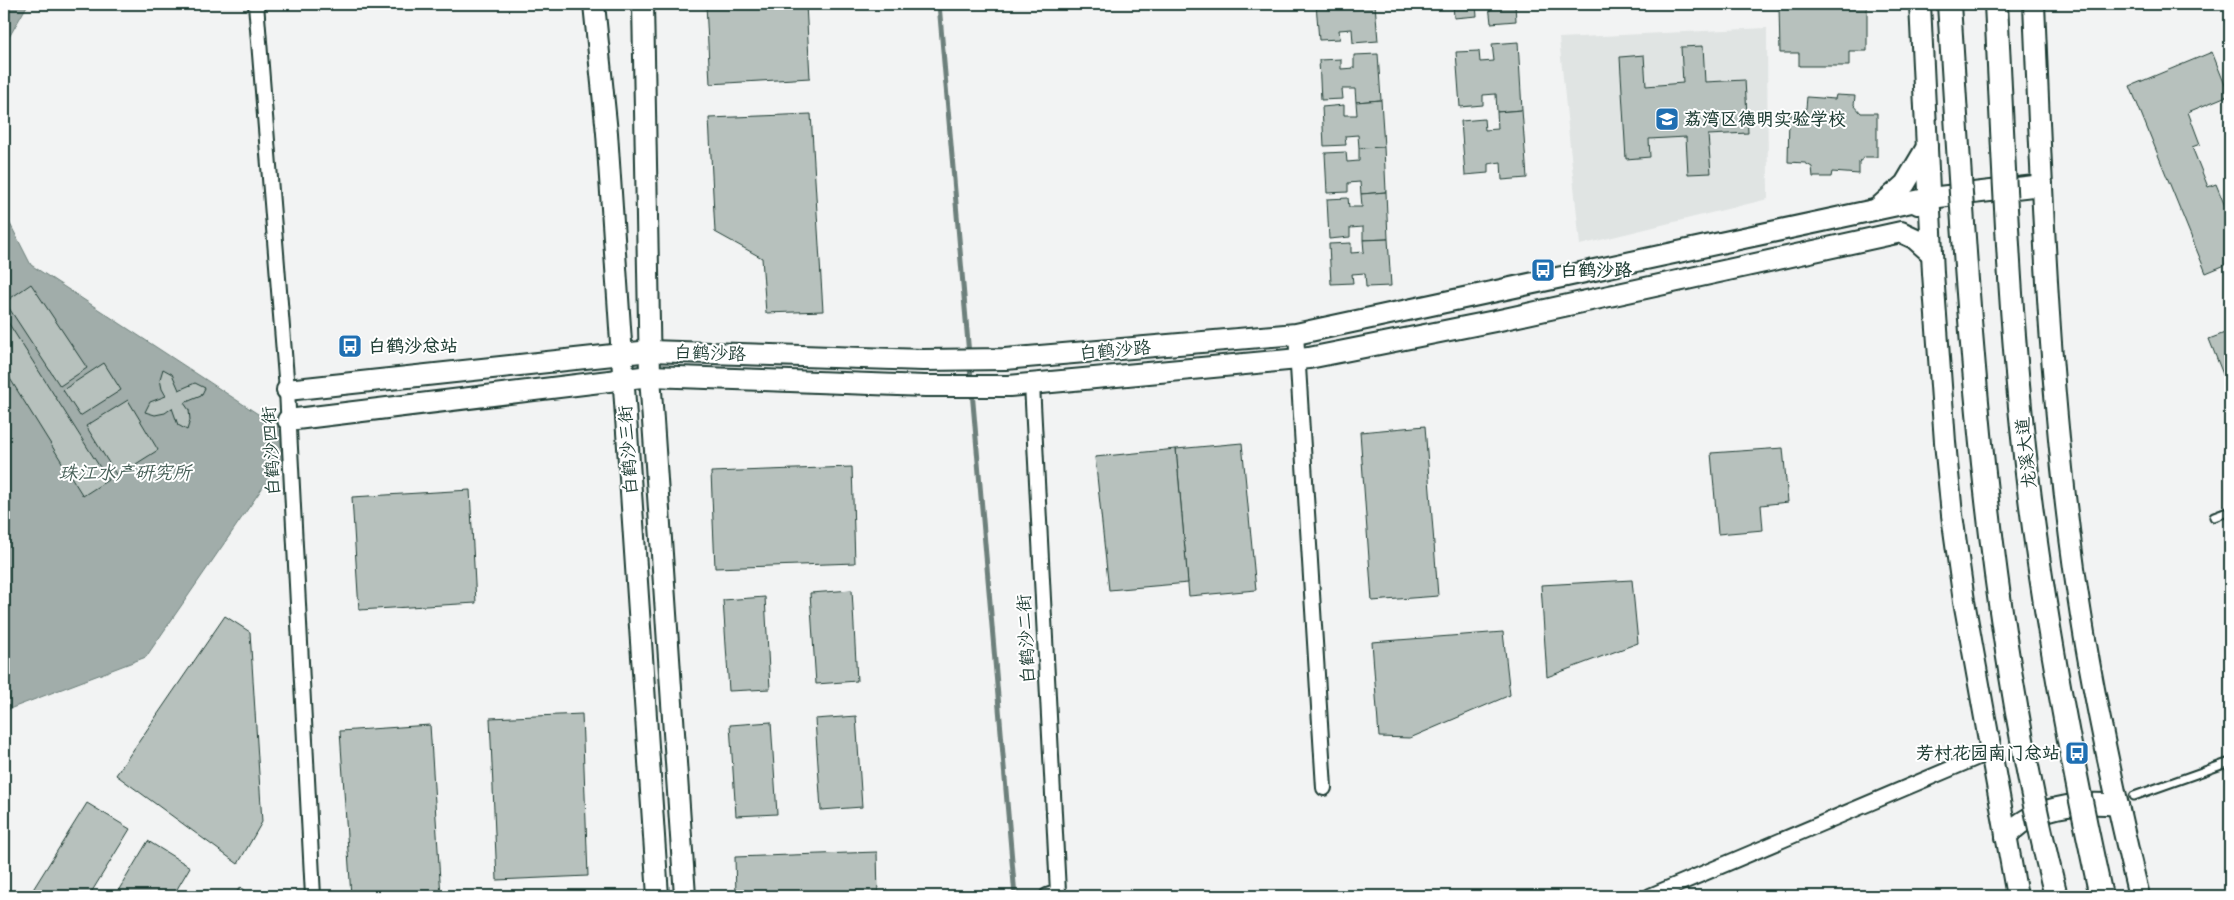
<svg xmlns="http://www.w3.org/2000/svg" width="2234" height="900" viewBox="0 0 2234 900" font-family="Delius,'LXGW WenKai TC',sans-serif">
  <rect width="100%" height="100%" fill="#f2f3f3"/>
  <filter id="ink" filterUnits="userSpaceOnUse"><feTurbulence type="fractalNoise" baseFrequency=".02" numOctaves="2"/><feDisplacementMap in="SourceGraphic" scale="10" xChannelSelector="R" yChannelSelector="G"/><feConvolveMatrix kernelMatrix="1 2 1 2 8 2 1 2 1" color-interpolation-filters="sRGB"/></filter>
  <g filter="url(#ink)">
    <!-- built -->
    <polygon fill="#e0e4e3" points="1767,28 1768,199 1580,245 1559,38"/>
    <!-- water -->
    <g fill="#a1adaa" stroke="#6d807b">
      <polygon points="4,4 28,4 4,46"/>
      <polygon points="4,212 31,265 296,439 146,657 4,711"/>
    </g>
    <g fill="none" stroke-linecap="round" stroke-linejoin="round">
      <!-- stream -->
      <g stroke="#6d807b" stroke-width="5">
        <polyline points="939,4 969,355"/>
        <polyline points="970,364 971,383"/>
        <polyline points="972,391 1015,896"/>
      </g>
    </g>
    <!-- building -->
    <g fill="#b7c1bd" stroke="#1f3d34">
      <polygon points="706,4 806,4 810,78 710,84"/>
      <polygon points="1316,4 1338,4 1338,9 1351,8 1350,4 1375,4 1378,41 1353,43 1352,29 1339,30 1340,39 1319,40"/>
      <polygon points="1453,4 1515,4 1516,21 1491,23 1489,5 1476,6 1477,16 1454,18"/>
      <polygon points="1802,4 1867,4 1867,51 1849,51 1849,66 1799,66 1799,53 1780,53 1779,6"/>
      <polygon points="1518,42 1522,110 1497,112 1496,94 1483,95 1483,105 1460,107 1456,52 1479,51 1480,62 1494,61 1492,44"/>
      <polygon points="1703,46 1705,82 1745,80 1748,133 1708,135 1711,173 1688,174 1686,137 1649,139 1650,157 1626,159 1620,57 1644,55 1646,86 1683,83 1681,47"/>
      <polygon points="2212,52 2229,95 2188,112 2200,144 2192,147 2208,187 2216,184 2229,216 2230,215 2230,263 2206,273 2130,86"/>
      <polygon points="1378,54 1381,100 1356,102 1355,89 1342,89 1343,99 1321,100 1319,60 1341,59 1341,69 1354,68 1354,55"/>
      <polygon points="1836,95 1855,96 1854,105 1861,113 1877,113 1877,157 1865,157 1859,162 1859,174 1832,172 1831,177 1813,177 1812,167 1805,163 1788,162 1789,115 1802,115 1806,108 1807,97 1835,99"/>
      <polygon points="1381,100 1384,147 1359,148 1358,135 1345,136 1346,145 1324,146 1322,107 1344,105 1344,115 1357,115 1356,102"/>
      <polygon points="1522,110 1527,178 1502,180 1501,162 1488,164 1488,173 1465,175 1461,121 1484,119 1485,130 1498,129 1497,112"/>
      <polygon points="811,114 823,311 766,313 762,258 715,232 709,118"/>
      <polygon points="1384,147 1386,192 1361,194 1360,182 1348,183 1348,192 1327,193 1325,153 1346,152 1347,162 1359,161 1359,148"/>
      <polygon points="1386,192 1388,239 1363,240 1363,227 1350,228 1350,237 1329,239 1327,199 1348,198 1349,207 1362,207 1361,194"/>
      <polygon points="1388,239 1391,286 1366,287 1365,273 1352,274 1353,283 1331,284 1329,244 1351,243 1351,253 1364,252 1363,240"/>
      <polygon points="31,284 87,368 60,386 5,302"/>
      <polygon points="4,316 108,480 83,496 4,369"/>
      <polygon points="2230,331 2230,392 2209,339"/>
      <polygon points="104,363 121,390 80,416 63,390"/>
      <polygon points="163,369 172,374 179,390 195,383 205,388 201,396 184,403 189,410 190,420 187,430 178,425 172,408 165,413 155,415 145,412 150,402 166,396 162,389 160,379"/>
      <polygon points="128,400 158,450 117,476 86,426"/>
      <polygon points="1425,426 1438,596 1372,601 1360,432"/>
      <polygon points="1242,443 1256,590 1189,596 1176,449"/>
      <polygon points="1783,448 1788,502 1761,505 1763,530 1718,534 1711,453"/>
      <polygon points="1176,449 1188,583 1109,590 1095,457"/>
      <polygon points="852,467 855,563 715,568 711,472"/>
      <polygon points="470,490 476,603 359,610 352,497"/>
      <polygon points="1632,580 1638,643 1547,677 1541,585"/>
      <polygon points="852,590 857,681 816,684 810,593"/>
      <polygon points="765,597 770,689 729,691 723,600"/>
      <polygon points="225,616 250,632 262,822 238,864 116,775"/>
      <polygon points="1503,632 1510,695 1410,738 1379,737 1372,642"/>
      <polygon points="582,714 588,876 497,880 490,718"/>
      <polygon points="856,716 862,807 821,810 815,719"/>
      <polygon points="771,722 777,814 736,816 730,725"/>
      <polygon points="430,725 441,896 351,896 340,731"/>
      <polygon points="87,803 130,829 89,896 29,896"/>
      <polygon points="148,841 190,867 173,896 115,896"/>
      <polygon points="877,852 878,896 736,896 735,857"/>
      <polygon points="240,887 251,896 234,896"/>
    </g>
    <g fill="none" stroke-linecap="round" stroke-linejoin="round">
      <!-- lane casing -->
      <g stroke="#1f3d34" stroke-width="11">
        <g id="lane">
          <polyline points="2214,517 2230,511"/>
          <polyline points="2134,796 2230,762"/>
        </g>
      </g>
      <!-- street casing -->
      <g stroke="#1f3d34" stroke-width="18">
        <g id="street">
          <polyline points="256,4 287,390 313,896"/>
          <polyline points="1296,334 1324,788"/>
          <polyline points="1032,384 1058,892 1047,896"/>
          <polyline points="1650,896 1990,752"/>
        </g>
      </g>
      <!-- secondary casing -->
      <g stroke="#1f3d34" stroke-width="24">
        <g id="secondary">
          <polyline points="594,4 607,133 658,896"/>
          <polyline points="643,4 650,376 685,896"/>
          <polyline points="1920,4 1933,273 1945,442 1952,515 1964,601 2017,896"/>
          <path d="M 2034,4 C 2042,192 2048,381 2074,568 C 2089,678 2113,788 2139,896"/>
          <polyline points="1918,204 1930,198 2042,185"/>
          <polyline points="1878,208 1905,184 1927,147"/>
          <polyline points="287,390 650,351 923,360 1005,359 1296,334 1930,198"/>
          <polyline points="288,420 650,376 925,386 1009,386 1309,358 1500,320 1901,232 1914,238 1932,254"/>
          <path d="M 2006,837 C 2031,806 2081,801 2118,805"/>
        </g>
      </g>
      <!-- lane -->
      <use href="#lane" stroke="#fff" stroke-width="7"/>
      <!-- street -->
      <use href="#street" stroke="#fff" stroke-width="14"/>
      <!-- secondary -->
      <use href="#secondary" stroke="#fff" stroke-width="20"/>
      <!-- primary-bridge casing -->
      <g stroke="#1f3d34" stroke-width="26" stroke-linecap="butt">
        <g id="primary-bridge">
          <path d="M 1949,4 C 1968,303 1982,604 2056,896"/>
          <path d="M 1996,4 C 2004,163 2009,324 2028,482 C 2045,622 2071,759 2101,896"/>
        </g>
      </g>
      <!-- primary-bridge -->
      <use href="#primary-bridge" stroke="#fff" stroke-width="22"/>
    </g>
  </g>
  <!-- icons -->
  <defs>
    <g id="school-square" transform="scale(1.25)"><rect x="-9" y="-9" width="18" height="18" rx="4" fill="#1f6fb2" stroke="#fff"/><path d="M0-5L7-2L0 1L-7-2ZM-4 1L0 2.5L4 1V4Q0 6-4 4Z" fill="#fff"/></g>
    <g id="bus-square" transform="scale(1.25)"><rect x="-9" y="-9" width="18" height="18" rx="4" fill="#1f6fb2" stroke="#fff"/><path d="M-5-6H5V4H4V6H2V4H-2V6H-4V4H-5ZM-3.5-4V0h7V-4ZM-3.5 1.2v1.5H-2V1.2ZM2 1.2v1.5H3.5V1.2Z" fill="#fff"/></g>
  </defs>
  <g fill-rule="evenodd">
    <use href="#school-square" x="1667" y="119"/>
    <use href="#bus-square" x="1543" y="270"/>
    <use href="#bus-square" x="350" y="346"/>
    <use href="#bus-square" x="2077" y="753"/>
  </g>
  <g text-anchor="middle" stroke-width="4" stroke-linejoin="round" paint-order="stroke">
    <!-- poi labels -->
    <g font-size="18" font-weight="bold" fill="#1f3d34" stroke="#fff" text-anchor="start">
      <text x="1684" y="125">荔湾区德明实验学校</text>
      <text x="1560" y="276">白鹤沙路</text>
      <text x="368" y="352">白鹤沙总站</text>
      <text x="2060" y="759" text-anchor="end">芳村花园南门总站</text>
    </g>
    <!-- street labels -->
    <g font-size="18" fill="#1f3d34" stroke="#fff">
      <text transform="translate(1115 350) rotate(-5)" y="6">白鹤沙路</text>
      <text transform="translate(710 353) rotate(2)" y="6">白鹤沙路</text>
      <text transform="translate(628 450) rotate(-94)" y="6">白鹤沙三街</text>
      <text transform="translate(271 451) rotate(-93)" y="6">白鹤沙四街</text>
      <text transform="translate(2026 453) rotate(-96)" y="6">龙溪大道</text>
      <text transform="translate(1026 639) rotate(-93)" y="6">白鹤沙二街</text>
    </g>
    <!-- water labels -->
    <g font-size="19" font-style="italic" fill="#465f57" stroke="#fff">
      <text x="125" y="479">珠江水产研究所</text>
    </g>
  </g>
  <!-- margin -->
  <rect width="2234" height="900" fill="none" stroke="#fff" stroke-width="20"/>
  <rect x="10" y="10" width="2214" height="880" fill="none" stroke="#1f3d34" stroke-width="2" filter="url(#ink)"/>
</svg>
